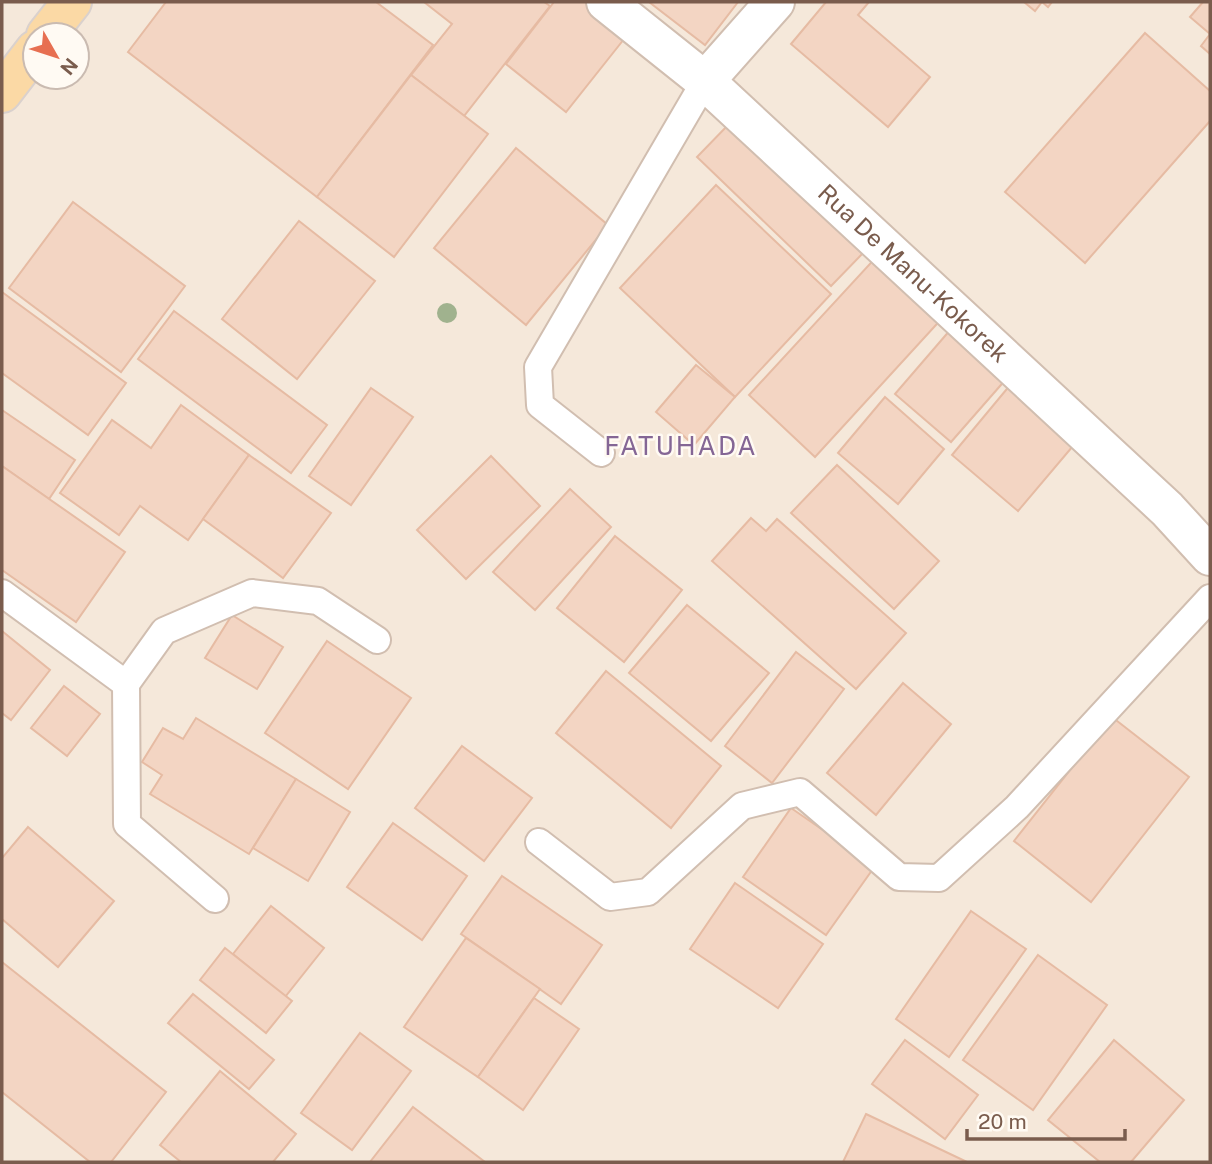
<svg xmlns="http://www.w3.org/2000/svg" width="1212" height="1164" viewBox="0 0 1212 1164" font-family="'Public Sans',sans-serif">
  <rect width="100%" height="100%" fill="#fdf6ec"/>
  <!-- residential -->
  <path fill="#f5e8da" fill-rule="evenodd" d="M 2,2 L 1210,2 L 1210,1162 L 2,1162 ZM 35,35 L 77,35 L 77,77 L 35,77 Z"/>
  <!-- building -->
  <g fill="#f3d5c3" stroke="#e6bba3" stroke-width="2">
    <polygon points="166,2 376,2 433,45 317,197 128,52"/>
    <polygon points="424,2 544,2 550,6 464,116 411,75 452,24"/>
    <polygon points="554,2 598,2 632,29 566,112 506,64"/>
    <polygon points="649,2 738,2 705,45"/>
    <polygon points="826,2 869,2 858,15 930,77 888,127 791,44"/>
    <polygon points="1024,2 1052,2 1048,7 1042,2 1035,11"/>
    <polygon points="1203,2 1210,2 1210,54 1201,46 1210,34 1190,17"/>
    <polygon points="1145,33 1210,91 1210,121 1085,263 1005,192"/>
    <polygon points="411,75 488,134 394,257 317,197"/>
    <polygon points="731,122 865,251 831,286 697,157"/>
    <polygon points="516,148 608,225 526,325 434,248"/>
    <polygon points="716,185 831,294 735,397 620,288"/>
    <polygon points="73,202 185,286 121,372 9,288"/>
    <polygon points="299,221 375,281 297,379 222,319"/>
    <polygon points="880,253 946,314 815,457 749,395"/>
    <polygon points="2,292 126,383 88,435 2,373"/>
    <polygon points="174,311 327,425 291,473 138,359"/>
    <polygon points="951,329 1007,378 951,442 895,394"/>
    <polygon points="696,365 735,397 694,445 656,412"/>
    <polygon points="1011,384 1078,440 1018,511 952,455"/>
    <polygon points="371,388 413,417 351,505 309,476"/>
    <polygon points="885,397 944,449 898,504 838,453"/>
    <polygon points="181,405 249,455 188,540 140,506 119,535 60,493 112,420 151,448"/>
    <polygon points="2,410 75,460 49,499 2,466"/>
    <polygon points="249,455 331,513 283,578 203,519"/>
    <polygon points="491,456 540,506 466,579 417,530"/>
    <polygon points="837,465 939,561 894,609 791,513"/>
    <polygon points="2,466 125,552 76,622 2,570"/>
    <polygon points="570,489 611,527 535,610 493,572"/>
    <polygon points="751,518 766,531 777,519 906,633 856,689 712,561"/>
    <polygon points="615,536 682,590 624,662 557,608"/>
    <polygon points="687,605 769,673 711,741 629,673"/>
    <polygon points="232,615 283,647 257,689 205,658"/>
    <polygon points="2,631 50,670 11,720 2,713"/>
    <polygon points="327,641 411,698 348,789 265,733"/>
    <polygon points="796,652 844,689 772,783 725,746"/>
    <polygon points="606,671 721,766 671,828 556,733"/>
    <polygon points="903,683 951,724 876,815 827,773"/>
    <polygon points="64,686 100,714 67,756 31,728"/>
    <polygon points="1112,717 1189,777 1091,902 1014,841"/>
    <polygon points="196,718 296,779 249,854 150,794 162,775 142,762 163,728 183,739"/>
    <polygon points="462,746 532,798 484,861 415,808"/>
    <polygon points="296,779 350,812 308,881 253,848"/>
    <polygon points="791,808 875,866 826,935 743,877"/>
    <polygon points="393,823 467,876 422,940 347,887"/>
    <polygon points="28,827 114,901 58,967 2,919 2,858"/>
    <polygon points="502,876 602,945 561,1004 461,934"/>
    <polygon points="735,883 823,944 778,1008 690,949"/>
    <polygon points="271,906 324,948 285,997 233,954"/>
    <polygon points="971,911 1026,949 949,1057 896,1019"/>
    <polygon points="466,938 540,989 478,1077 404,1027"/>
    <polygon points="225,948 292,1001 266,1033 200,980"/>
    <polygon points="1038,955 1107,1005 1033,1110 963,1060"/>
    <polygon points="2,962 166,1092 111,1162 90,1162 2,1092"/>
    <polygon points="193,994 274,1060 249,1089 168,1023"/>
    <polygon points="534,998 579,1029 523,1110 478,1077"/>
    <polygon points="360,1033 411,1071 352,1150 301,1113"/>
    <polygon points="905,1040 978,1095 945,1139 872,1084"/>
    <polygon points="1114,1040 1184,1100 1131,1162 1100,1162 1048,1120"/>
    <polygon points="220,1071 296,1134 273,1162 181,1162 160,1145"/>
    <polygon points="413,1107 485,1162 370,1162"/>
    <polygon points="866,1114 967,1162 843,1162"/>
  </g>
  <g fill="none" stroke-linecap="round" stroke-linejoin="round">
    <!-- lane casing -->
    <g stroke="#d1beb0" stroke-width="30">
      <g id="lane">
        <polyline points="601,453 540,405 538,367 705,81"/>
        <polyline points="2,593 126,684 127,824 215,899"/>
        <polyline points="126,684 164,631 252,593 318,601 377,640"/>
        <polyline points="539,842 610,897 648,892 742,806 800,792 899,877 939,878 1017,807 1210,598"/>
      </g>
    </g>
    <!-- street casing -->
    <g stroke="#d1beb0" stroke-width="42">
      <g id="street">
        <path id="s1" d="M 606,2 L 705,81 L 1167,509 L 1210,556"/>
        <polyline points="705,81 775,2"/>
      </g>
    </g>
    <!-- primary casing -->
    <g stroke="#dad1cd" stroke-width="42">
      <g id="primary">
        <polyline points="46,35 72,2"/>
        <polyline points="2,93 35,50"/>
      </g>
    </g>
    <!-- lane -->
    <use href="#lane" stroke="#fff" stroke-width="26"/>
    <!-- street -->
    <use href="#street" stroke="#fff" stroke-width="38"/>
    <!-- primary -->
    <use href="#primary" stroke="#fbd9a5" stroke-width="38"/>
  </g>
  <!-- trees -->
  <circle fill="#a0b28e" cx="447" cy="313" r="10"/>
  <g text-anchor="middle" stroke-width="5" stroke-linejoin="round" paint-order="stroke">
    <!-- street labels -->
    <g font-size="24" fill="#7a5c4d" stroke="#fffaf3">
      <text dy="8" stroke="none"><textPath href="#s1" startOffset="410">Rua De Manu-Kokorek</textPath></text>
    </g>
    <!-- neighbourhood labels -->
    <g font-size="26" letter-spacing="2" fill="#846695" stroke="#fffaf3">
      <text x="681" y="455">FATUHADA</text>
    </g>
  </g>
  <!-- border -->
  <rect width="1212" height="1164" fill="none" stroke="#7a5c4d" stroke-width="7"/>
  <!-- north arrow -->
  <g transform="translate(56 56) rotate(129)"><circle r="33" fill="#fffaf3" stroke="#cabbb1" stroke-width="2"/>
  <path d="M0-5L12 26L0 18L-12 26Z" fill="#e76f51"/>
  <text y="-10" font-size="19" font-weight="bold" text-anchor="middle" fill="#7a5c4d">N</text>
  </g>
  <!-- scale -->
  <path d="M967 1129v10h158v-10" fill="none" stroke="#7a5c4d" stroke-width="3.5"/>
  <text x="978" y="1129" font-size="21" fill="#7a5c4d" stroke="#fffaf3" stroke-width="5" paint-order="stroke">20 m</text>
</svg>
